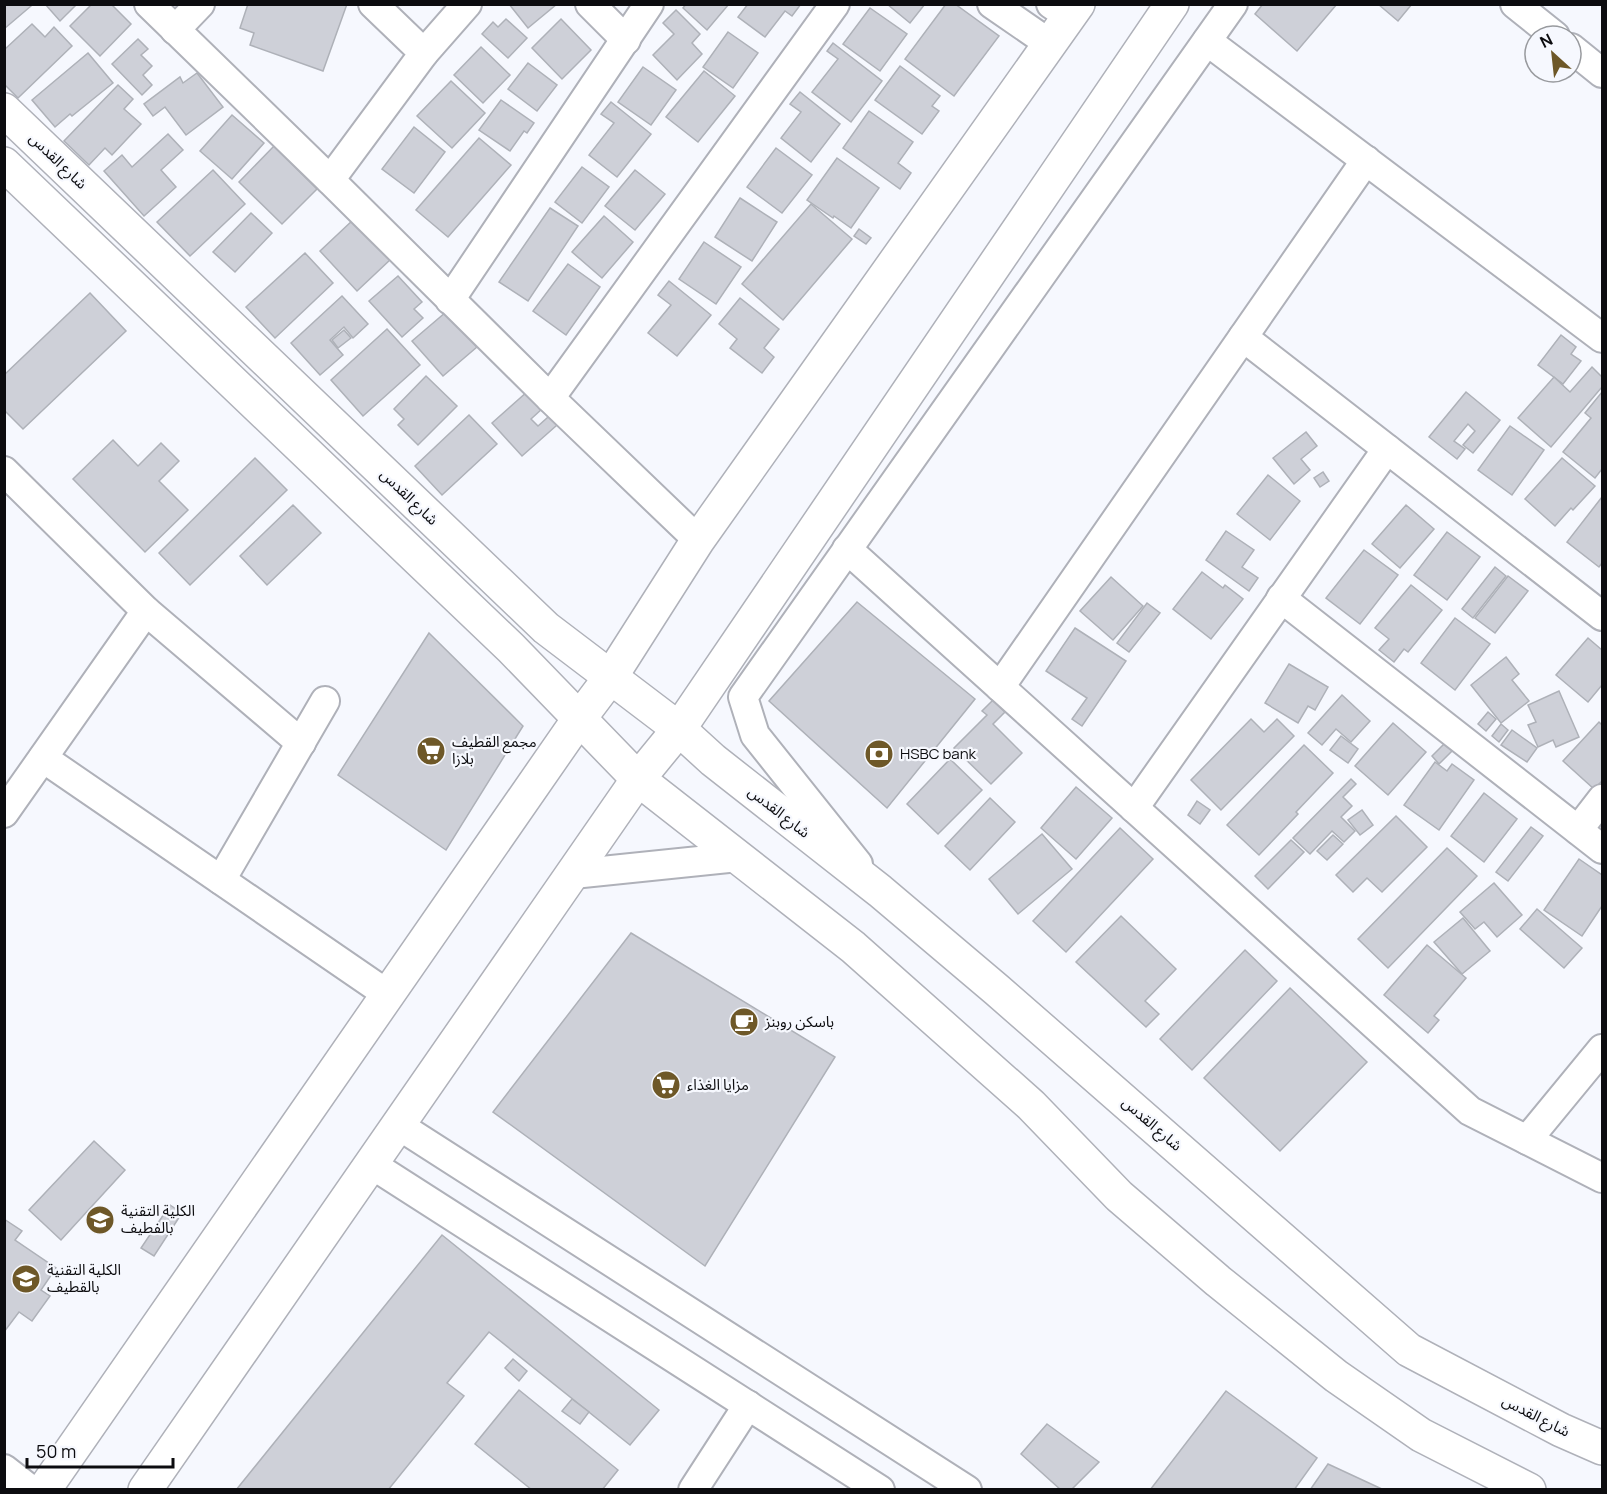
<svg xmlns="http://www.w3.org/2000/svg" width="1607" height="1494" viewBox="0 0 1607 1494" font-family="Manrope,'Noto Sans Arabic',sans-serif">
  <rect width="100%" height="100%" fill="#f6f8fe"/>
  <!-- building -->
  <g fill="#ced0d8" stroke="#aeb1b8" stroke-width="1.5">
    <polygon points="4,4 29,4 31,6 4,29"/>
    <polygon points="45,4 77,4 60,21"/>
    <polygon points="92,4 111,4 131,24 100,56 70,26"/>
    <polygon points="248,4 347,4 323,71 250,45 254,33 240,28"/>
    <polygon points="509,4 557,4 528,28"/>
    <polygon points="686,4 729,4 707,30 683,8"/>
    <polygon points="748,4 801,4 792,16 785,11 765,37 738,17"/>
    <polygon points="887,4 925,4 910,23"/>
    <polygon points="946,4 955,4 999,36 954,96 905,59"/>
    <polygon points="1263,4 1337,4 1297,51 1255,14"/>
    <polygon points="1378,4 1412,4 1398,21"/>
    <polygon points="870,8 907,34 880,71 843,44"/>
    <polygon points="676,10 700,34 692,43 702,54 677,80 653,55 674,34 663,23"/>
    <polygon points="506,19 527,38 508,58 482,34 493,22 498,27"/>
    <polygon points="561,19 591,50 562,79 532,48"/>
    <polygon points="32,24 45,37 54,27 72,46 18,98 4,84 4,50"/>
    <polygon points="728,32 758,53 733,88 703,67"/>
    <polygon points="138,39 148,49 141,55 152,66 143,75 152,85 142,95 112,64"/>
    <polygon points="833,43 882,81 851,122 812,92 838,59 827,51"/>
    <polygon points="481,47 510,75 483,103 454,75"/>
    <polygon points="88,53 113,83 72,116 70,114 55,127 32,100"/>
    <polygon points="528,63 557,85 537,111 508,89"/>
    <polygon points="900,66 940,96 932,106 939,111 922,134 875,100"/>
    <polygon points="643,67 676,90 651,125 618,102"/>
    <polygon points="704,71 735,96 698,142 666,117"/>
    <polygon points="197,73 223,107 186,135 165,107 153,116 144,104 180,77 183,83"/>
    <polygon points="451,81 485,113 452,148 417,116"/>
    <polygon points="118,85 133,99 124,109 141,124 112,155 105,148 89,165 64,141"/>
    <polygon points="800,92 840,124 811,162 781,138 801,112 790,104"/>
    <polygon points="501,100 534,123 527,133 524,131 510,151 479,130"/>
    <polygon points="611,102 651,134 617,177 589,155 614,123 601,114"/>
    <polygon points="869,111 913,142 898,163 911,173 900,189 843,148"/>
    <polygon points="232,115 264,143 232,179 200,151"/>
    <polygon points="414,127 445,152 414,193 382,169"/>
    <polygon points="168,134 183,150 161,170 176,187 144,216 104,171 122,155 132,167"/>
    <polygon points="479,138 511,165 448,237 416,210"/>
    <polygon points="274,146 317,189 282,224 239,182"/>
    <polygon points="776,148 812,175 782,213 747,187"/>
    <polygon points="837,158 879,188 851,228 834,216 833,218 807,200"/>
    <polygon points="582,167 609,187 582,223 555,202"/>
    <polygon points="213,170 245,204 190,256 157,222"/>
    <polygon points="635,170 665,194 635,230 605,206"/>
    <polygon points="740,198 777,222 752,261 715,237"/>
    <polygon points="811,204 852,239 783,320 742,284"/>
    <polygon points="550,208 578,226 528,301 499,282"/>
    <polygon points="251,213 272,233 235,272 213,252"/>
    <polygon points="604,216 633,242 602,278 572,252"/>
    <polygon points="354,219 391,259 357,291 320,251"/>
    <polygon points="859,229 871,238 866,244 854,236"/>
    <polygon points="704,242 741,267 716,304 679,279"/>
    <polygon points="305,253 333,283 275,338 246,307"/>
    <polygon points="568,264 600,287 566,335 533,311"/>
    <polygon points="398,276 422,302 414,309 423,318 402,337 369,301"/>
    <polygon points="669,281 711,315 677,356 648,333 671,305 658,295"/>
    <polygon points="90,293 126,331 23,429 4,410 4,375"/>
    <polygon points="342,296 368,324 353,338 344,327 330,340 343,355 320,375 291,343"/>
    <polygon points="740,298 779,329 764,348 774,357 762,373 730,348 737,339 719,324"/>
    <polygon points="446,312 477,347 443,376 412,341"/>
    <polygon points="387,329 420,365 363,416 331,380"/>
    <polygon points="344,330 351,338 338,348 332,340"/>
    <polygon points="1561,335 1576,347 1571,354 1581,361 1563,384 1538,365"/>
    <polygon points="1592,367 1602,377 1602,387 1551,447 1518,418 1554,377 1570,392"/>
    <polygon points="426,376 457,406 418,445 398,425 404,419 394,409"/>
    <polygon points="528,391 543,408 531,419 538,426 557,409 565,418 522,456 492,423"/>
    <polygon points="1466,392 1500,420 1473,453 1463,445 1475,431 1468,424 1454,441 1465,449 1457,459 1429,437"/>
    <polygon points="1602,392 1602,469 1595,478 1563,452 1591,418 1585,413"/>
    <polygon points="469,415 497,444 442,495 415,466"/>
    <polygon points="1510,426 1544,450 1512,495 1478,470"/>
    <polygon points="1306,432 1317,446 1301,459 1310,470 1294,484 1273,458"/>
    <polygon points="113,440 138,466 161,443 179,461 159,481 188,510 145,552 73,479"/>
    <polygon points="255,458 287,490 190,585 159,553"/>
    <polygon points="1562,458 1595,486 1573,510 1571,508 1555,526 1525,499"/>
    <polygon points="1323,472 1329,481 1320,487 1314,478"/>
    <polygon points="1268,475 1300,501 1270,540 1237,514"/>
    <polygon points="1602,497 1602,563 1599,567 1567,542"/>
    <polygon points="293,505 321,533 267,585 240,556"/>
    <polygon points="1406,505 1434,529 1400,568 1372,544"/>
    <polygon points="1226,531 1254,550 1242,567 1258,578 1249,591 1206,560"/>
    <polygon points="1447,532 1480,557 1447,600 1414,575"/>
    <polygon points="1364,550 1398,575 1360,624 1326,598"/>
    <polygon points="1495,567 1506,576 1473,618 1462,609"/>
    <polygon points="1202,572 1223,588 1225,585 1243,599 1211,639 1173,609"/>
    <polygon points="1508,576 1528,591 1495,633 1475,618"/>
    <polygon points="1111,577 1143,606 1113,640 1080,611"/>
    <polygon points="1411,585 1442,610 1408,652 1404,649 1394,662 1379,650 1389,639 1375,628"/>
    <polygon points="857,602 975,699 887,808 769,701"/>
    <polygon points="1147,603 1160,613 1129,652 1117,643"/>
    <polygon points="1455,618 1490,644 1455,690 1421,663"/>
    <polygon points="1075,628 1126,661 1082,726 1072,719 1087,698 1046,671"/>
    <polygon points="429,633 523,726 446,850 338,775"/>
    <polygon points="1588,638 1602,650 1602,685 1588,702 1556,675"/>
    <polygon points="1506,657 1519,674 1512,680 1529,701 1501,723 1471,685"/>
    <polygon points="1289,664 1328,687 1315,710 1308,706 1298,723 1265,703"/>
    <polygon points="1559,691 1579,737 1556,747 1553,740 1538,747 1528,725 1536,722 1528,705"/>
    <polygon points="1342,695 1370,721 1351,742 1336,729 1322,745 1308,733"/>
    <polygon points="993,700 1005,712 993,724 1022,753 991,784 954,748 987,715 982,711"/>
    <polygon points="1488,712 1496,719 1486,731 1478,724"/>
    <polygon points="1251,719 1264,732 1277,719 1294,736 1221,810 1191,780"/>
    <polygon points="1599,722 1602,725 1602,781 1594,789 1563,761"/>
    <polygon points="1393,723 1426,752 1388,795 1355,766"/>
    <polygon points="1501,724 1508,730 1499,742 1492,736"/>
    <polygon points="1512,730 1537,748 1527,762 1501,745"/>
    <polygon points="1341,736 1358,749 1348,763 1330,750"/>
    <polygon points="1447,741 1455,748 1439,764 1432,756"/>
    <polygon points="1304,745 1333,773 1296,812 1298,814 1259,855 1227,825"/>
    <polygon points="950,759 982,790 938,834 907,804"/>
    <polygon points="1435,762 1447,771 1452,764 1474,780 1439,830 1404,805"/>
    <polygon points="1351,779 1356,784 1343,797 1352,806 1341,817 1355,831 1344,842 1332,831 1310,854 1293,838"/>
    <polygon points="1076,787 1112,818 1076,859 1041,828"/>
    <polygon points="1484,793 1517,819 1484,862 1451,836"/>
    <polygon points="990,798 1015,822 970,870 945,846"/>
    <polygon points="1197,801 1210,810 1200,824 1188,815"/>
    <polygon points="1362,810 1373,825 1360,835 1348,820"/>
    <polygon points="1396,816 1427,847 1382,892 1367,878 1353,892 1336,875"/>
    <polygon points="1531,827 1543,836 1508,881 1496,872"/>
    <polygon points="1120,828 1153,859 1066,952 1033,921"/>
    <polygon points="1042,834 1072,869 1018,914 989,879"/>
    <polygon points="1333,835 1343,844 1327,860 1317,851"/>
    <polygon points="1291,840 1304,852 1268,889 1255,876"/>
    <polygon points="1447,848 1477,876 1388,968 1358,939"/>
    <polygon points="1579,859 1602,875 1602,906 1582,936 1544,910"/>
    <polygon points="1494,883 1522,915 1497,937 1484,922 1475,929 1460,912"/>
    <polygon points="1537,909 1582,948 1564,968 1520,929"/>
    <polygon points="1121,916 1176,969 1145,1001 1159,1014 1146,1027 1076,962"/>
    <polygon points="1463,918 1490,951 1462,974 1434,942"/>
    <polygon points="631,933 835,1057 705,1266 493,1112"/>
    <polygon points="1427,945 1466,978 1434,1016 1439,1020 1428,1033 1384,995"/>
    <polygon points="1245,950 1277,981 1192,1070 1160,1039"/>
    <polygon points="1290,988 1367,1062 1280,1151 1204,1078"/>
    <polygon points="94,1141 125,1170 61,1240 29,1210"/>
    <polygon points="170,1205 182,1213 154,1256 141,1248"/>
    <polygon points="4,1219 22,1231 15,1240 56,1268 41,1290 50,1296 32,1321 19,1312 4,1332"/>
    <polygon points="442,1235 659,1410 630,1445 489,1332 447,1383 464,1396 388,1490 236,1490"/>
    <polygon points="513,1359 527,1371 519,1381 505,1368"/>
    <polygon points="519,1390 618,1470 602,1490 532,1490 475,1444"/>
    <polygon points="1226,1391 1317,1458 1294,1490 1150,1490"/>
    <polygon points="572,1399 589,1412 580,1424 562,1411"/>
    <polygon points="1047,1424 1099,1462 1071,1490 1061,1490 1021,1454"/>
    <polygon points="1328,1464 1384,1490 1310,1490"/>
  </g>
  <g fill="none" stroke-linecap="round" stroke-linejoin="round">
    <!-- minor casing -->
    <g stroke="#afb1b9" stroke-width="32">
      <g id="minor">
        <polyline points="149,4 330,180 550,398 698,540"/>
        <polyline points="590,4 626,40"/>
        <polyline points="992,4 1050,44"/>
        <polyline points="1051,4 1069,16"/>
        <polyline points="1515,4 1555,36"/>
        <polyline points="175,30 200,4"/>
        <polyline points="1207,41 1602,338"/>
        <polyline points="1571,48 1602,73"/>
        <polyline points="424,53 467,4"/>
        <polyline points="330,180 424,53 373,4"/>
        <polyline points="450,300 649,4"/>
        <polyline points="1243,337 1602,616"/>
        <polyline points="550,398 835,4"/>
        <polyline points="4,471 146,611 301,743"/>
        <polyline points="847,549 1470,1111 1602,1178"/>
        <polyline points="1281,598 1602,849"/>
        <polyline points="1000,687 1366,160"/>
        <polyline points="43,758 387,994"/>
        <polyline points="1134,808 1387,449"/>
        <polyline points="4,813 146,611"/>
        <polyline points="1578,830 1602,799"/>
        <polyline points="858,864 755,735 743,697 1233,4"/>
        <polyline points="573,874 738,857"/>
        <polyline points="221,880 325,701"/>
        <polyline points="398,1125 967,1490"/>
        <polyline points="1527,1140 1602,1049"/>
        <polyline points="371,1164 880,1490"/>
        <polyline points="4,1469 31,1490"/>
        <polyline points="693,1490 748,1405"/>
      </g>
    </g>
    <!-- major casing -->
    <g stroke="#afb1b9" stroke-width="36">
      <g id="major">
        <polyline points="4,110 546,628 679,729 713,760 880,891 997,990 1409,1350 1561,1430 1602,1448"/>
        <polyline points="4,164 511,648 638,779 853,947 1031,1105 1119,1196 1218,1281 1336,1376 1421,1435 1529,1490"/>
        <polyline points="44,1490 579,719 610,678 698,540 1078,4"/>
        <polyline points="145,1490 638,779 679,729 1172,4"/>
      </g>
    </g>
    <!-- minor -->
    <use href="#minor" stroke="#fff" stroke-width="28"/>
    <!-- major -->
    <use href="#major" stroke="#fff" stroke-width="33"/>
  </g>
  <!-- icons -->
  <defs>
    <g id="supermarket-disc" transform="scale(1.5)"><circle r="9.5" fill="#6e5828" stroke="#f6f8fe"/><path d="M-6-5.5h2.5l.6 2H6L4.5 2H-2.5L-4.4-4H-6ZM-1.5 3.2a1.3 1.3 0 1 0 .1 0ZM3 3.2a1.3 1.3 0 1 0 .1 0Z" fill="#fff"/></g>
    <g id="bank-disc" transform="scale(1.5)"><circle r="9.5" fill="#6e5828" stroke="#f6f8fe"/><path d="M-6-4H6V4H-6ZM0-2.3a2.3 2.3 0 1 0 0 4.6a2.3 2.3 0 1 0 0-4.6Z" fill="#fff"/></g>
    <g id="cafe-disc" transform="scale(1.5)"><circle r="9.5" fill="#6e5828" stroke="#f6f8fe"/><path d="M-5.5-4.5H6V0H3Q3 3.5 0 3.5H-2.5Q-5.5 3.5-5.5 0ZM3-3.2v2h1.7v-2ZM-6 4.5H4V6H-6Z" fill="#fff"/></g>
    <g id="university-disc" transform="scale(1.5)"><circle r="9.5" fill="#6e5828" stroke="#f6f8fe"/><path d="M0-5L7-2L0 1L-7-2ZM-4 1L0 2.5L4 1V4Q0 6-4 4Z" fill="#fff"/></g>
    <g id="school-disc" transform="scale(1.5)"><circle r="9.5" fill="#6e5828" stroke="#f6f8fe"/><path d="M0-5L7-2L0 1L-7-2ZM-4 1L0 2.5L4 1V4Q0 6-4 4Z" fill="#fff"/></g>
  </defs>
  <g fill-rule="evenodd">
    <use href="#supermarket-disc" x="431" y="751"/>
    <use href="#bank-disc" x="879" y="754"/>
    <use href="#cafe-disc" x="744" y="1022"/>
    <use href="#supermarket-disc" x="666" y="1085"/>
    <use href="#university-disc" x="100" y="1220"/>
    <use href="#school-disc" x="26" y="1279"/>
  </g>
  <g text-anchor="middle" stroke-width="4.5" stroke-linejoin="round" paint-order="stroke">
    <!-- street labels -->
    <g font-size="15" fill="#0c0c0f" stroke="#f6f8fe">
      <text transform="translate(58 161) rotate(44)" y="5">شارع القدس</text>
      <text transform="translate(409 497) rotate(44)" y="5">شارع القدس</text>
      <text transform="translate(779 812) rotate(38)" y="5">شارع القدس</text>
      <text transform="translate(1152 1124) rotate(41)" y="5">شارع القدس</text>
      <text transform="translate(1536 1416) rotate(27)" y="5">شارع القدس</text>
    </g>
    <!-- poi labels -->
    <g font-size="15" fill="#0c0c0f" stroke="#f6f8fe" text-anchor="start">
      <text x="452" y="747">مجمع القطيف<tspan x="452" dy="17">بلازا</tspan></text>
      <text x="900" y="759">HSBC bank</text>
      <text x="765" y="1027">باسكن روبنز</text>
      <text x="687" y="1090">مزايا الغذاء</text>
      <text x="121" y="1216">الكلية التقنية<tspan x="121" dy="17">بالفطيف</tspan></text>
      <text x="47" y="1275">الكلية التقنية<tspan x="47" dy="17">بالقطيف</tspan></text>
    </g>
  </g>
  <!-- border -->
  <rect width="1607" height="1494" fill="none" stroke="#0c0c0f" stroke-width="12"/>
  <!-- north arrow -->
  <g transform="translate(1553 54) rotate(333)"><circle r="28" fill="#f6f8fe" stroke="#989a9e" stroke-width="1.5"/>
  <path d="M0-4.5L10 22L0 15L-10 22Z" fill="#6e5828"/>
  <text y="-9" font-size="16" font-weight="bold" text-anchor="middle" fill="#0c0c0f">N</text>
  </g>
  <!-- scale -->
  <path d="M27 1458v9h146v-9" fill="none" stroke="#0c0c0f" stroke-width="3"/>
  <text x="36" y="1458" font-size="18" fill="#0c0c0f" stroke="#f6f8fe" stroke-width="4.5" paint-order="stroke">50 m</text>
</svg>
